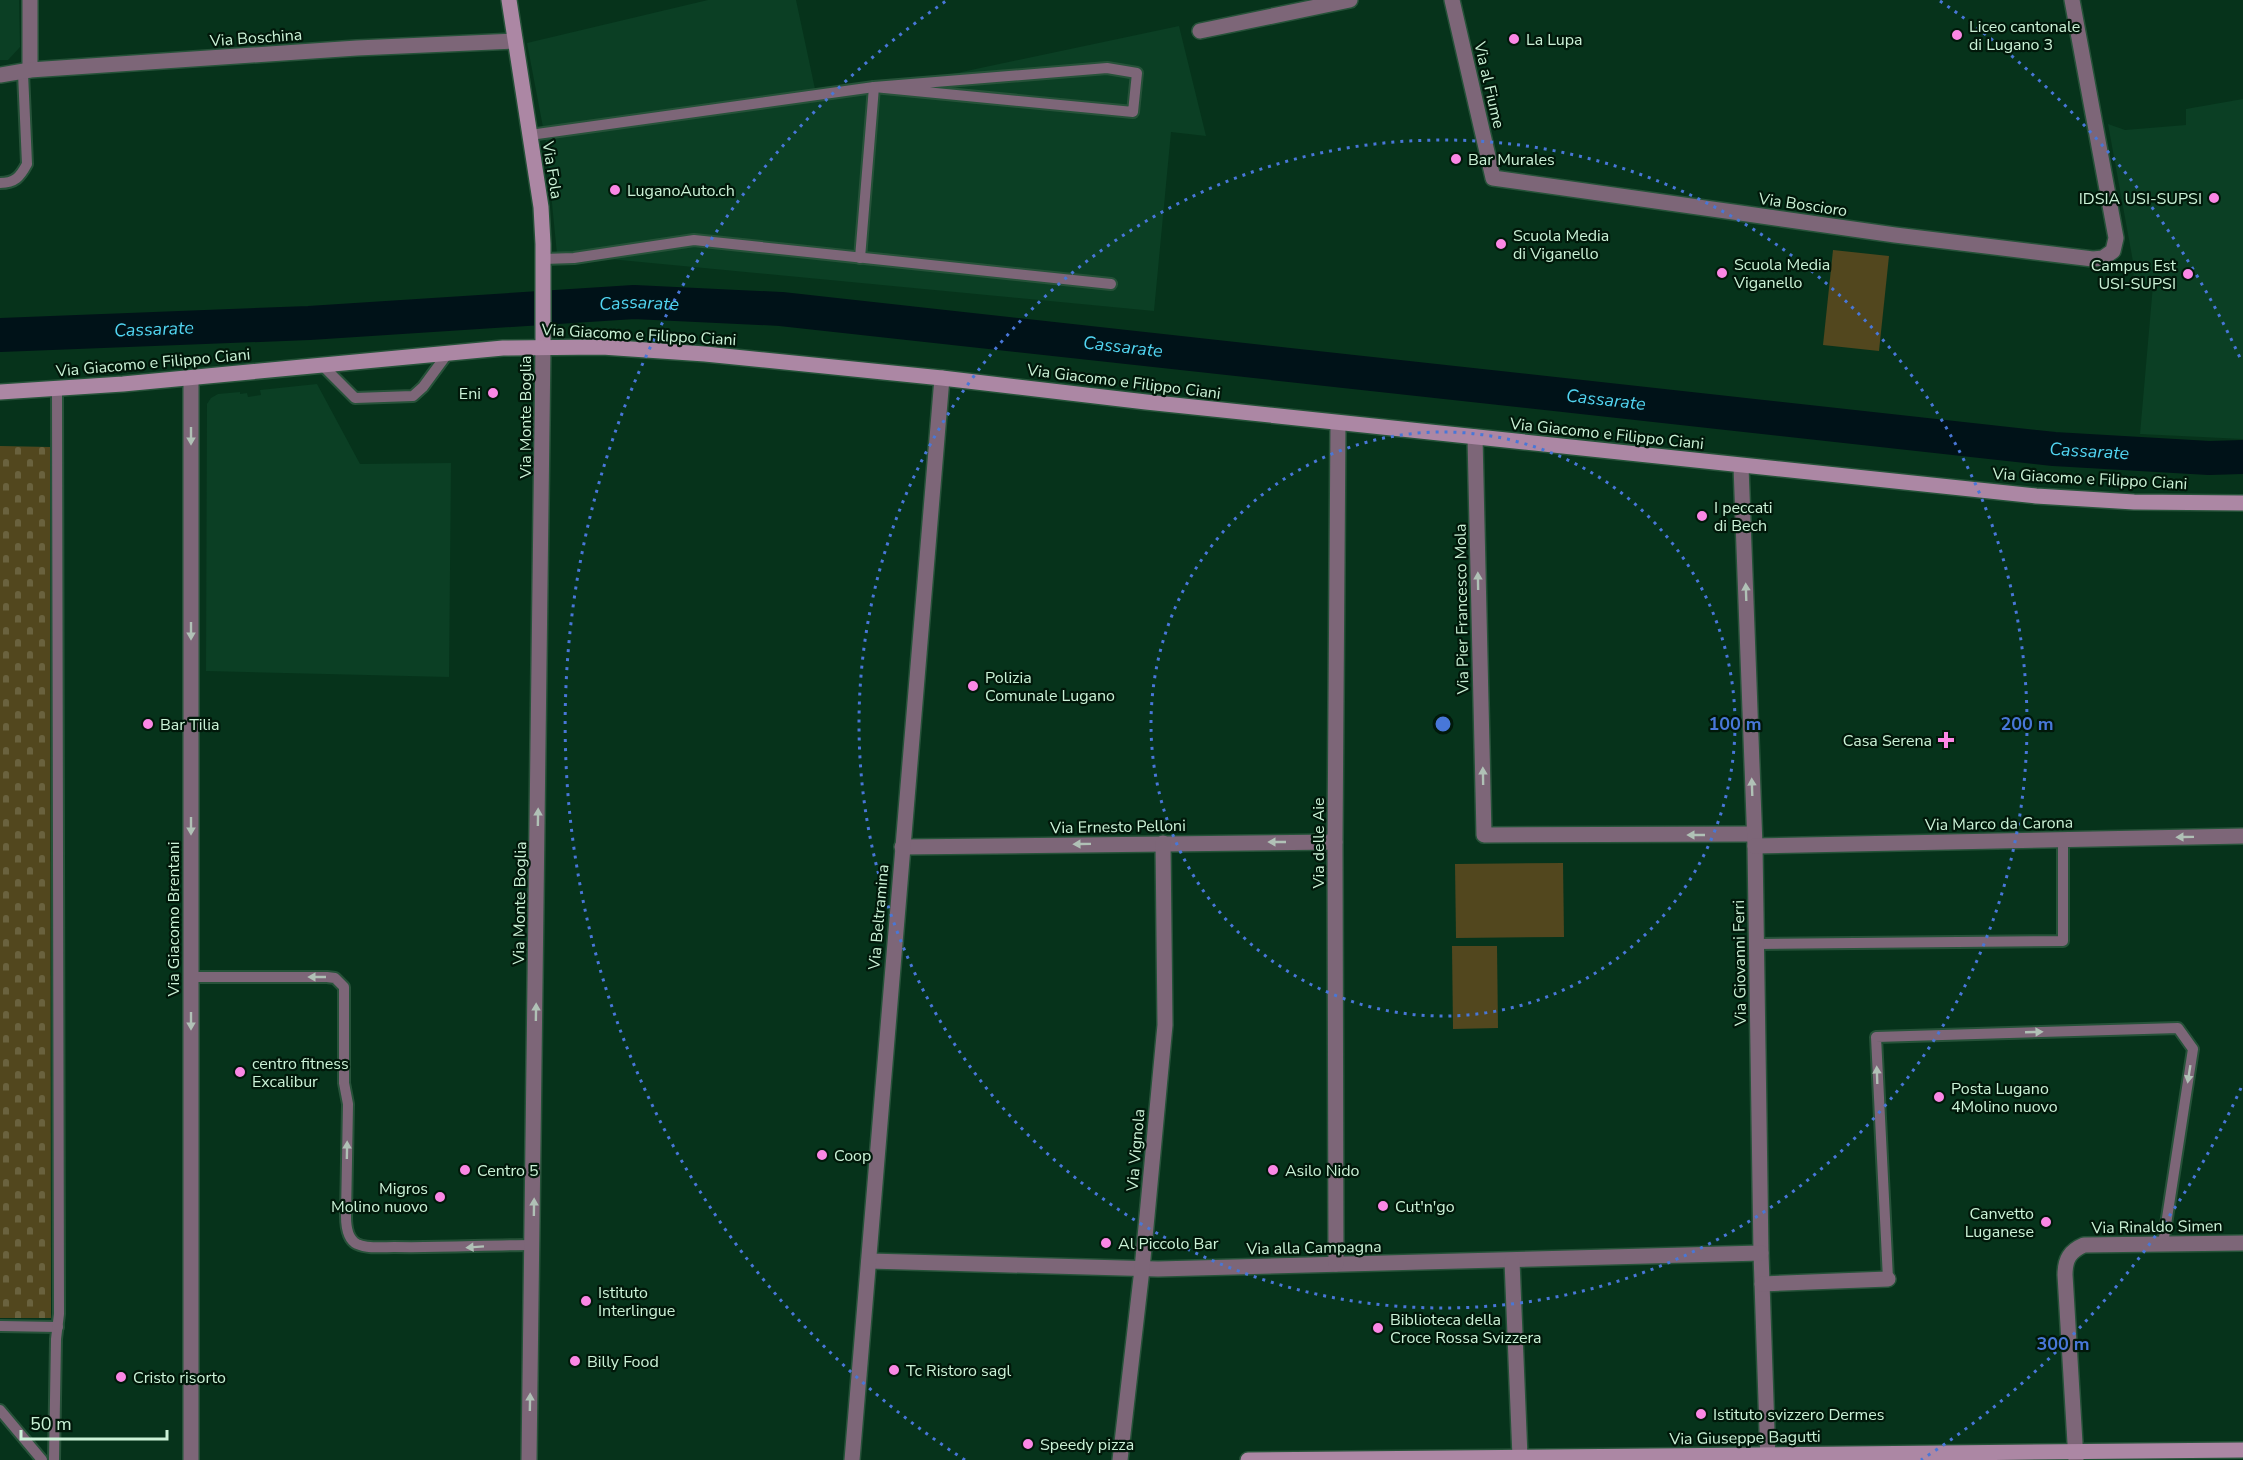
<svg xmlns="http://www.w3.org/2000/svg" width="2243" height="1460" viewBox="0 0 2243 1460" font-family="'Nunito Sans',sans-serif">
  <defs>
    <pattern id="cemetery-stones" width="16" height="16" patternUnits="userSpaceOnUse" patternTransform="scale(1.5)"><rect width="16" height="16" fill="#52471e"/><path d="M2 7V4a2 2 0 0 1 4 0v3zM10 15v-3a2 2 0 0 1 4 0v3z" fill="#6a623e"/></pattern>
  </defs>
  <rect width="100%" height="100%" fill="#06331b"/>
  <!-- built -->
  <g fill="#0b3f24">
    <polygon points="0,0 19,0 20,47 8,60 0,60"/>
    <polygon points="708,0 796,0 815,89 874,87 877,90 1179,26 1206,136 1171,132 1154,311 557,254 546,143 527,43"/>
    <polygon points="2243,99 2243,439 2140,434 2153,285 2133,282 2134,267 2108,124 2125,130 2186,125 2186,109"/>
    <polygon points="317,384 360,464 451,463 449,677 206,671 207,404 211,398 218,394 240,392 240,394 247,393 248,397 261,395 260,390"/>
  </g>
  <!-- grass -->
  <g fill="#52471e">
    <polygon points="1833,250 1889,256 1879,351 1823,345"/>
    <polygon points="1563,863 1564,937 1456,938 1455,864"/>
    <polygon points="1452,946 1497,946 1498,1028 1453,1029"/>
  </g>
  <!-- cemetery -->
  <polygon fill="url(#cemetery-stones)" points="0,446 50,447 51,1318 0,1318"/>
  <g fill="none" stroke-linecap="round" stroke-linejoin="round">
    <!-- river -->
    <path stroke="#001218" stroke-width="34" id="s1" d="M 0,335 L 309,323 L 634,302 L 781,309 L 2054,449 L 2209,458 L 2243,457"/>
    <!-- lane casing -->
    <g stroke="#265239" stroke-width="14">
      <g id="lane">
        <polyline points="530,135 874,87 1107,68 1137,73 1133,112 874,87"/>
        <path d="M 0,183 C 15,183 20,177 27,164 L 23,73"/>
        <polyline points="860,258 874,87"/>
        <polyline points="543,259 574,258 694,240 1111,284"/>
        <polyline points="323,366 355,398 413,396 423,387 448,353"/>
        <polyline points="1757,944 2063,941 2063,840"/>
        <path d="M 191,977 L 327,977 L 335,978 L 344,987 L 344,1083 L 348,1104 L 346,1216 C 346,1226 347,1239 357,1244 C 368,1249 383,1247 394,1247 C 441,1248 487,1245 533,1245"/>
        <polyline points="1888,1279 1876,1037 2178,1028 2193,1049 2163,1244"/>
        <polyline points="0,1326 58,1327"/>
        <polyline points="0,1410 42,1460"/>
        <polyline points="54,1460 56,1339 59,1314 57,388"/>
      </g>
    </g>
    <!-- street casing -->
    <g stroke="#265239" stroke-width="18">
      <g id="street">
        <polyline points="30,0 30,70"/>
        <polyline points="1452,0 1493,178 1895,235 2093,259 2103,258 2113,251 2116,238 2072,0"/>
        <polyline points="1200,31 1350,0"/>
        <polyline points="0,75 30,70 357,48 515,41"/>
        <polyline points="1475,437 1484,835 1754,834"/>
        <polyline points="1741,466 1755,846 1761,1253 1768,1460"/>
        <polyline points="1755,846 2243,836"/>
        <polyline points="902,847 1335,842"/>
        <polyline points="869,1261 1158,1269 1761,1253"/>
        <polyline points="1512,1261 1520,1457"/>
        <polyline points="1336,1264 1335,842 1338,423"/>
        <polyline points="1762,1284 1888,1279"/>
        <polyline points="191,1460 191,378"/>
        <polyline points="529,1460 543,346"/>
        <polyline points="852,1460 942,378"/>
        <polyline points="1120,1460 1142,1269 1165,1025 1163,843"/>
        <path d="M 2076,1460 L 2065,1275 C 2065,1259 2070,1251 2084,1245 L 2243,1243"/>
      </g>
    </g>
    <!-- secondary casing -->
    <g stroke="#265239" stroke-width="18">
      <g id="secondary">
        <polyline points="509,0 541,207 543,244 543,346"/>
        <polyline points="0,392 123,384 503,348 602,347 705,354 942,378 1146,402 2036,496 2134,502 2243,503"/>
        <polyline points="1248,1460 2243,1450"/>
      </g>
    </g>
    <!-- lane -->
    <use href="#lane" stroke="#7d6678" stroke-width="10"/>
    <!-- street -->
    <use href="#street" stroke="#7d6678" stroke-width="15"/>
    <!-- secondary -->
    <use href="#secondary" stroke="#ac87a4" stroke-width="15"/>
  </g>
  <!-- one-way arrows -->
  <defs><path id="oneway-solid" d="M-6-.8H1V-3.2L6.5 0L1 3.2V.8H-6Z" transform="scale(1.5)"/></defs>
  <g fill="#b0c1b6">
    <use href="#oneway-solid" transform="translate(191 436) rotate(90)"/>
    <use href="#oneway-solid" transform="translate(1478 581) rotate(-91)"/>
    <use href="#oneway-solid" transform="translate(1746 592) rotate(-92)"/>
    <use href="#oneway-solid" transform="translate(191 631) rotate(90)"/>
    <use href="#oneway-solid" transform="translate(1483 776) rotate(-91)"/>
    <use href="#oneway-solid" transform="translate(1752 787) rotate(-92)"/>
    <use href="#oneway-solid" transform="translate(538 817) rotate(-89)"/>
    <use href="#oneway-solid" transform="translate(191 826) rotate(90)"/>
    <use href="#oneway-solid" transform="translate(1696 835) rotate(180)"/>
    <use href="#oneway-solid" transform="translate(2185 837) rotate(179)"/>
    <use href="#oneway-solid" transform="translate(1277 842) rotate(180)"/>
    <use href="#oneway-solid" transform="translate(1082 844) rotate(179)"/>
    <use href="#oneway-solid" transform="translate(317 977) rotate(-180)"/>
    <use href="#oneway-solid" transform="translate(536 1012) rotate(-89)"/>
    <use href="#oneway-solid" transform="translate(191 1021) rotate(90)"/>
    <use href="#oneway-solid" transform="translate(2034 1032) rotate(-2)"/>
    <use href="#oneway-solid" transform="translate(2189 1074) rotate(99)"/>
    <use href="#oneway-solid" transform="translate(1877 1075) rotate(-92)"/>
    <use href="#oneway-solid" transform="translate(347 1150) rotate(-89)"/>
    <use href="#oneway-solid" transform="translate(534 1207) rotate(-89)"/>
    <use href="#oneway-solid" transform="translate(475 1247) rotate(176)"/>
    <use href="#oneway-solid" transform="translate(530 1402) rotate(-89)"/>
  </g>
  <!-- distance rings -->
  <g fill="none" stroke="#4877d8" stroke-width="3" stroke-dasharray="3 6">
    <circle cx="1443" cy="724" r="292"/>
    <circle cx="1443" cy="724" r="584"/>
    <path d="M2241 1088A877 877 0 0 1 1921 1460M965 1460A877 877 0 0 1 946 1M1940 1A877 877 0 0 1 2241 360"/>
  </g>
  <!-- markers -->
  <g fill="#fb87e5" stroke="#01180a" stroke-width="2">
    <circle cx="1957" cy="35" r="6"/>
    <circle cx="1514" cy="39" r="6"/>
    <circle cx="1456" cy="159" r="6"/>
    <circle cx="615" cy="190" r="6"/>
    <circle cx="2214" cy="198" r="6"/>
    <circle cx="1501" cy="244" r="6"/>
    <circle cx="1722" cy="273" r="6"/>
    <circle cx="2188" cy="274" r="6"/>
    <circle cx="493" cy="393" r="6"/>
    <circle cx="1702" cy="516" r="6"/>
    <circle cx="973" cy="686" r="6"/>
    <circle cx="148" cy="724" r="6"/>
    <path d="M1943 731h6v6h6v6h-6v6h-6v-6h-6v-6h6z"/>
    <circle cx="240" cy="1072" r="6"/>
    <circle cx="1939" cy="1097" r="6"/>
    <circle cx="822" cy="1155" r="6"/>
    <circle cx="465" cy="1170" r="6"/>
    <circle cx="1273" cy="1170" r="6"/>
    <circle cx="440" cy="1197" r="6"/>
    <circle cx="1383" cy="1206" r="6"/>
    <circle cx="2046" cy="1222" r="6"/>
    <circle cx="1106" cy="1243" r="6"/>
    <circle cx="586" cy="1301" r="6"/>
    <circle cx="1378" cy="1328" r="6"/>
    <circle cx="575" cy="1361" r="6"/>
    <circle cx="894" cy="1370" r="6"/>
    <circle cx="121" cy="1377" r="6"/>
    <circle cx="1701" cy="1414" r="6"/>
    <circle cx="1028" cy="1444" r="6"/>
  </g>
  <g text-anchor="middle" stroke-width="4.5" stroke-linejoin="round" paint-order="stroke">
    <!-- poi labels -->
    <g font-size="16" fill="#cbf2d7" stroke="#01180a" text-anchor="start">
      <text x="1969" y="32">Liceo cantonale<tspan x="1969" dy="18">di Lugano 3</tspan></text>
      <text x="1526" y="45">La Lupa</text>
      <text x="1468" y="165">Bar Murales</text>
      <text x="627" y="196">LuganoAuto.ch</text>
      <text x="2202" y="204" text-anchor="end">IDSIA USI-SUPSI</text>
      <text x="1513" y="241">Scuola Media<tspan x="1513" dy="18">di Viganello</tspan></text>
      <text x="1734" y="270">Scuola Media<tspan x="1734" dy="18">Viganello</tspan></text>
      <text x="2176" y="271" text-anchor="end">Campus Est<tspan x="2176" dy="18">USI-SUPSI</tspan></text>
      <text x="481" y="399" text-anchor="end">Eni</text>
      <text x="1714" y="513">I peccati<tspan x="1714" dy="18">di Bech</tspan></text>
      <text x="985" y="683">Polizia<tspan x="985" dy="18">Comunale Lugano</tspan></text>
      <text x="160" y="730">Bar Tilia</text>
      <text x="1932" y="746" text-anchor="end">Casa Serena</text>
      <text x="252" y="1069">centro fitness<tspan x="252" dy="18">Excalibur</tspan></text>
      <text x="1951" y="1094">Posta Lugano<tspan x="1951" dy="18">4Molino nuovo</tspan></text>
      <text x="834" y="1161">Coop</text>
      <text x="477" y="1176">Centro 5</text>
      <text x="1285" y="1176">Asilo Nido</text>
      <text x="428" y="1194" text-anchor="end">Migros<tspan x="428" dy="18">Molino nuovo</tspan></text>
      <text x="1395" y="1212">Cut'n'go</text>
      <text x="2034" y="1219" text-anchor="end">Canvetto<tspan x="2034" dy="18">Luganese</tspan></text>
      <text x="1118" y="1249">Al Piccolo Bar</text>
      <text x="598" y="1298">Istituto<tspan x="598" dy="18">Interlingue</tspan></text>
      <text x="1390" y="1325">Biblioteca della<tspan x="1390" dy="18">Croce Rossa Svizzera</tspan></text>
      <text x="587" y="1367">Billy Food</text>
      <text x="906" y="1376">Tc Ristoro sagl</text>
      <text x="133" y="1383">Cristo risorto</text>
      <text x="1713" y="1420">Istituto svizzero Dermes</text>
      <text x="1040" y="1450">Speedy pizza</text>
    </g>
    <!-- street labels -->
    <g font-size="16" fill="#cbf2d7" stroke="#01180a">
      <text transform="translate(256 37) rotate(-4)" y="6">Via Boschina</text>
      <text transform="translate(1490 85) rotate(77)" y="6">Via al Fiume</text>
      <text transform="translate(553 170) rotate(81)" y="6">Via Fola</text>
      <text transform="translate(1803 204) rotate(8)" y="6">Via Boscioro</text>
      <text transform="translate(639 334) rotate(3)" y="6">Via Giacomo e Filippo Ciani</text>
      <text transform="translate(153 362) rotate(-5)" y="6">Via Giacomo e Filippo Ciani</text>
      <text transform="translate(1124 381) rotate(7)" y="6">Via Giacomo e Filippo Ciani</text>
      <text transform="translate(525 417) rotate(-90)" y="6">Via Monte Boglia</text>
      <text transform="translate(1607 433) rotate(6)" y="6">Via Giacomo e Filippo Ciani</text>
      <text transform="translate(2090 478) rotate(3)" y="6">Via Giacomo e Filippo Ciani</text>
      <text transform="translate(1461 609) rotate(-91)" y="6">Via Pier Francesco Mola</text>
      <text transform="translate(1999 823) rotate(-1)" y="6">Via Marco da Carona</text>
      <text transform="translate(1118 826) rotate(-1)" y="6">Via Ernesto Pelloni</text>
      <text transform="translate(1318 843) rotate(-90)" y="6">Via delle Aie</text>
      <text transform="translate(519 903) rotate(-89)" y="6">Via Monte Boglia</text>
      <text transform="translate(878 917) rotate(-85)" y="6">Via Beltramina</text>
      <text transform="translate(173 919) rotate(-90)" y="6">Via Giacomo Brentani</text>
      <text transform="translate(1739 963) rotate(-91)" y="6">Via Giovanni Ferri</text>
      <text transform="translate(1135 1150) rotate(-85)" y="6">Via Vignola</text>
      <text transform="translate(2157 1226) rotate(-1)" y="6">Via Rinaldo Simen</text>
      <text transform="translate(1314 1247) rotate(-1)" y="6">Via alla Campagna</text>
      <text transform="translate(1745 1437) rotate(-1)" y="6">Via Giuseppe Bagutti</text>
    </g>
    <!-- water labels -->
    <g font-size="18" font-style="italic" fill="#51d5f1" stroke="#01180a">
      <text dy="6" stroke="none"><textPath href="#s1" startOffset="640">Cassarate</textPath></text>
      <text dy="6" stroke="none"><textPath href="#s1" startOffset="154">Cassarate</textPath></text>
      <text dy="6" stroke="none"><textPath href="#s1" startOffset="1126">Cassarate</textPath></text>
      <text dy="6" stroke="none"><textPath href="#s1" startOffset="1612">Cassarate</textPath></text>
      <text dy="6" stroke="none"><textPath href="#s1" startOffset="2098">Cassarate</textPath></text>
    </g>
  </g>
  <circle cx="1443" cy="724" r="9" fill="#4877d8" stroke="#01180a" stroke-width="3"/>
  <g font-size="18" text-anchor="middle" font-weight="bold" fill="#4877d8" stroke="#01180a" stroke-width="4.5" stroke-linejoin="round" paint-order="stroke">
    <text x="1735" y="730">100 m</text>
    <text x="2027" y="730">200 m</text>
    <text x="2063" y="1350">300 m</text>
  </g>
  <!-- scale -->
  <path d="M21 1430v9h146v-9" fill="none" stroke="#cbf2d7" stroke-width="3"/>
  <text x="30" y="1430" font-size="18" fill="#cbf2d7" stroke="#01180a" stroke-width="4.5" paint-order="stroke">50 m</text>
</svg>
